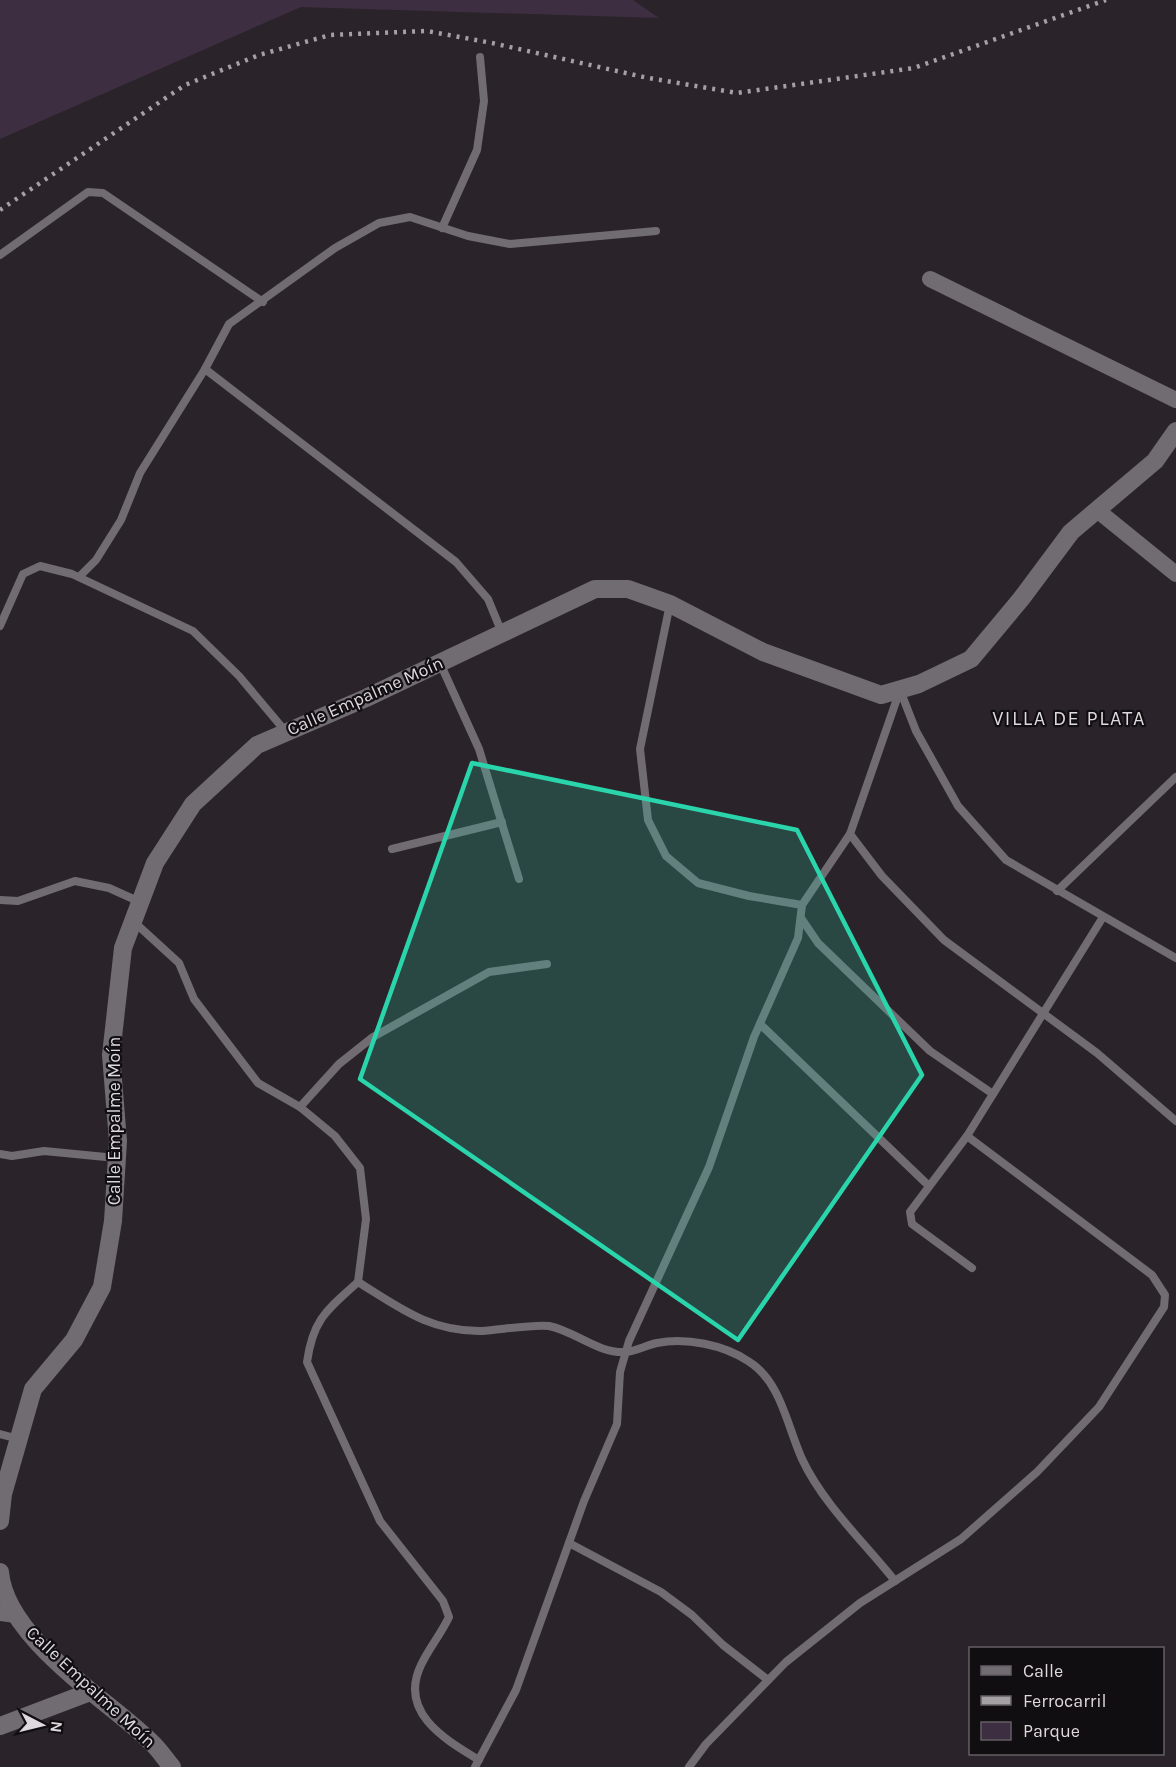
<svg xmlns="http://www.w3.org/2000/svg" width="1176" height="1767" viewBox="0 0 1176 1767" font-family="Karla,sans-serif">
  <rect width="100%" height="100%" fill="#2a242a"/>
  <!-- green -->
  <polygon fill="#3e2e41" points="0,0 633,0 659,18 301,7 0,139"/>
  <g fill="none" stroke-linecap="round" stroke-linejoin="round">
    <!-- service -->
    <g stroke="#716b72" stroke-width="8">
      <polyline points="442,228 477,150 484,101 480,57"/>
      <polyline points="0,255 88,192 103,193 263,302"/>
      <polyline points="205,369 229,324 335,248 379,223 410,217 468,236 510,244 656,231"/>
      <polyline points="79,577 96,560 121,520 140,473 205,369 456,562 488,599 502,633"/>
      <polyline points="670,604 640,749 648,820 666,856 698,883 749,896 802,905"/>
      <polyline points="0,626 23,574 40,566 72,574 193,631 239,676 286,732"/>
      <polyline points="440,663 479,749 519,879"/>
      <polyline points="900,690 916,731 958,806 1006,860 1176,958"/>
      <polyline points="850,834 882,876 944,940 1097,1053 1176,1121"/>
      <polyline points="392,849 502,822"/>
      <polyline points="1057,891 1176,777"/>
      <polyline points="0,900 18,901 75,881 109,888 140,902"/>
      <polyline points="801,918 818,943 930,1051 993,1094"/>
      <path d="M 133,921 L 179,963 L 194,999 L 258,1083 L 300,1107 L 335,1136 L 360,1168 L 366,1219 L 358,1282 C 400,1308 430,1332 482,1331 C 499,1330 534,1324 549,1326 C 575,1331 598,1354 626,1352 C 636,1351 647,1345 657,1343 C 686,1337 724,1345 748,1361 C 781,1381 787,1426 802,1459 C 823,1504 864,1542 895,1581"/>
      <polyline points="760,1024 929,1186"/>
      <polyline points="300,1107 339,1064 373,1037 489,972 547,964"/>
      <polyline points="0,1154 12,1156 44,1151 116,1158"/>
      <polyline points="972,1268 912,1224 910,1212 967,1136 1103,917"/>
      <path d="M 358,1282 C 327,1310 313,1319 307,1362 L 380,1521 L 443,1601 L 449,1617 C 441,1634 429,1648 421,1665 C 398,1713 446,1740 479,1760"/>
      <polyline points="0,1434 19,1439"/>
      <polyline points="569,1543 661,1592 692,1615 723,1645 768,1680"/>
      <polyline points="475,1767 516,1690 584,1501 617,1424 620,1372 629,1341 709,1167 754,1037 798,938 802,905 850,834 900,690"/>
      <polyline points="689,1767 706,1744 786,1662 860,1603 961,1539 1037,1472 1099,1407 1164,1307 1165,1295 1152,1275 967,1136"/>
    </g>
    <!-- minor -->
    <g stroke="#716b72" stroke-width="16">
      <polyline points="930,279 1176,400"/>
      <polyline points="1097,510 1176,574"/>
      <polyline points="0,1613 16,1615"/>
    </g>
    <!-- tertiary -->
    <g stroke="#716b72" stroke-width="18">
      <polyline points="0,1521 3,1494 33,1389 74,1340 102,1287 113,1221 118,1141 111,1055 123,948 155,863 193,804 257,745 366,698 595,589 628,589 670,604 763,652 881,695 919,684 971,659 1021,599 1071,532 1155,461 1176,431"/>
      <path d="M 0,1572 C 6,1639 107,1699 151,1742 C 159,1749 165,1759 172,1767"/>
      <polyline points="0,1726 90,1692"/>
    </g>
    <!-- rail -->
    <polyline stroke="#a4a0a4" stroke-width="4.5" stroke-dasharray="3 6" stroke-linecap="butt" points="0,210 185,85 259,55 330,35 427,31 492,43 648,78 737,93 914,68 1106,0"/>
  </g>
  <!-- marked area -->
  <path fill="#2ad5ac" fill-opacity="0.2" stroke="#2ad5ac" stroke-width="4.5" stroke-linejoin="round" d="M 472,763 L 797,830 L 922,1075 L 738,1340 L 360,1079 Z"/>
  <g text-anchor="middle" stroke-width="4.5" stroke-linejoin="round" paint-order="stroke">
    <!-- street labels -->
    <g font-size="18" fill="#ddd9dd" stroke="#110e11">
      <text transform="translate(365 696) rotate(-24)" y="6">Calle Empalme Moín</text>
      <text transform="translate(114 1121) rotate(-90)" y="6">Calle Empalme Moín</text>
      <text transform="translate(91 1687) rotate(43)" y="6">Calle Empalme Moín</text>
    </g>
    <!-- neighbourhood labels -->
    <g font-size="20" letter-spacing="1.5" fill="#ddd9dd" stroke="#110e11">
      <text x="1069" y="725">VILLA DE PLATA</text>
    </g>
  </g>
  <!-- legend -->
  <rect x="969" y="1647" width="195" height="108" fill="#110e11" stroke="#635f63" stroke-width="1.5"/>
  <rect x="981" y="1666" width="30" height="9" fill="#716b72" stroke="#635f63" stroke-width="1.5"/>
  <text x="1023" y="1677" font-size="18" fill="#ddd9dd">Calle</text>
  <rect x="981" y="1696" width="30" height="9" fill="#a4a0a4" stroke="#635f63" stroke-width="1.5"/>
  <text x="1023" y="1707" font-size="18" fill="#ddd9dd">Ferrocarril</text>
  <rect x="981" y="1722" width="30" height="18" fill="#3e2e41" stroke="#635f63" stroke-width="1.5"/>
  <text x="1023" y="1737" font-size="18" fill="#ddd9dd">Parque</text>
  <!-- north arrow -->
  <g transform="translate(42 1725) rotate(97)" stroke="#110e11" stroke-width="4.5" paint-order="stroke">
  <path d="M0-4.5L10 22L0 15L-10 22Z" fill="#ddd9dd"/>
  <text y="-9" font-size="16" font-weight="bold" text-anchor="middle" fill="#ddd9dd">N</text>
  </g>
</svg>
